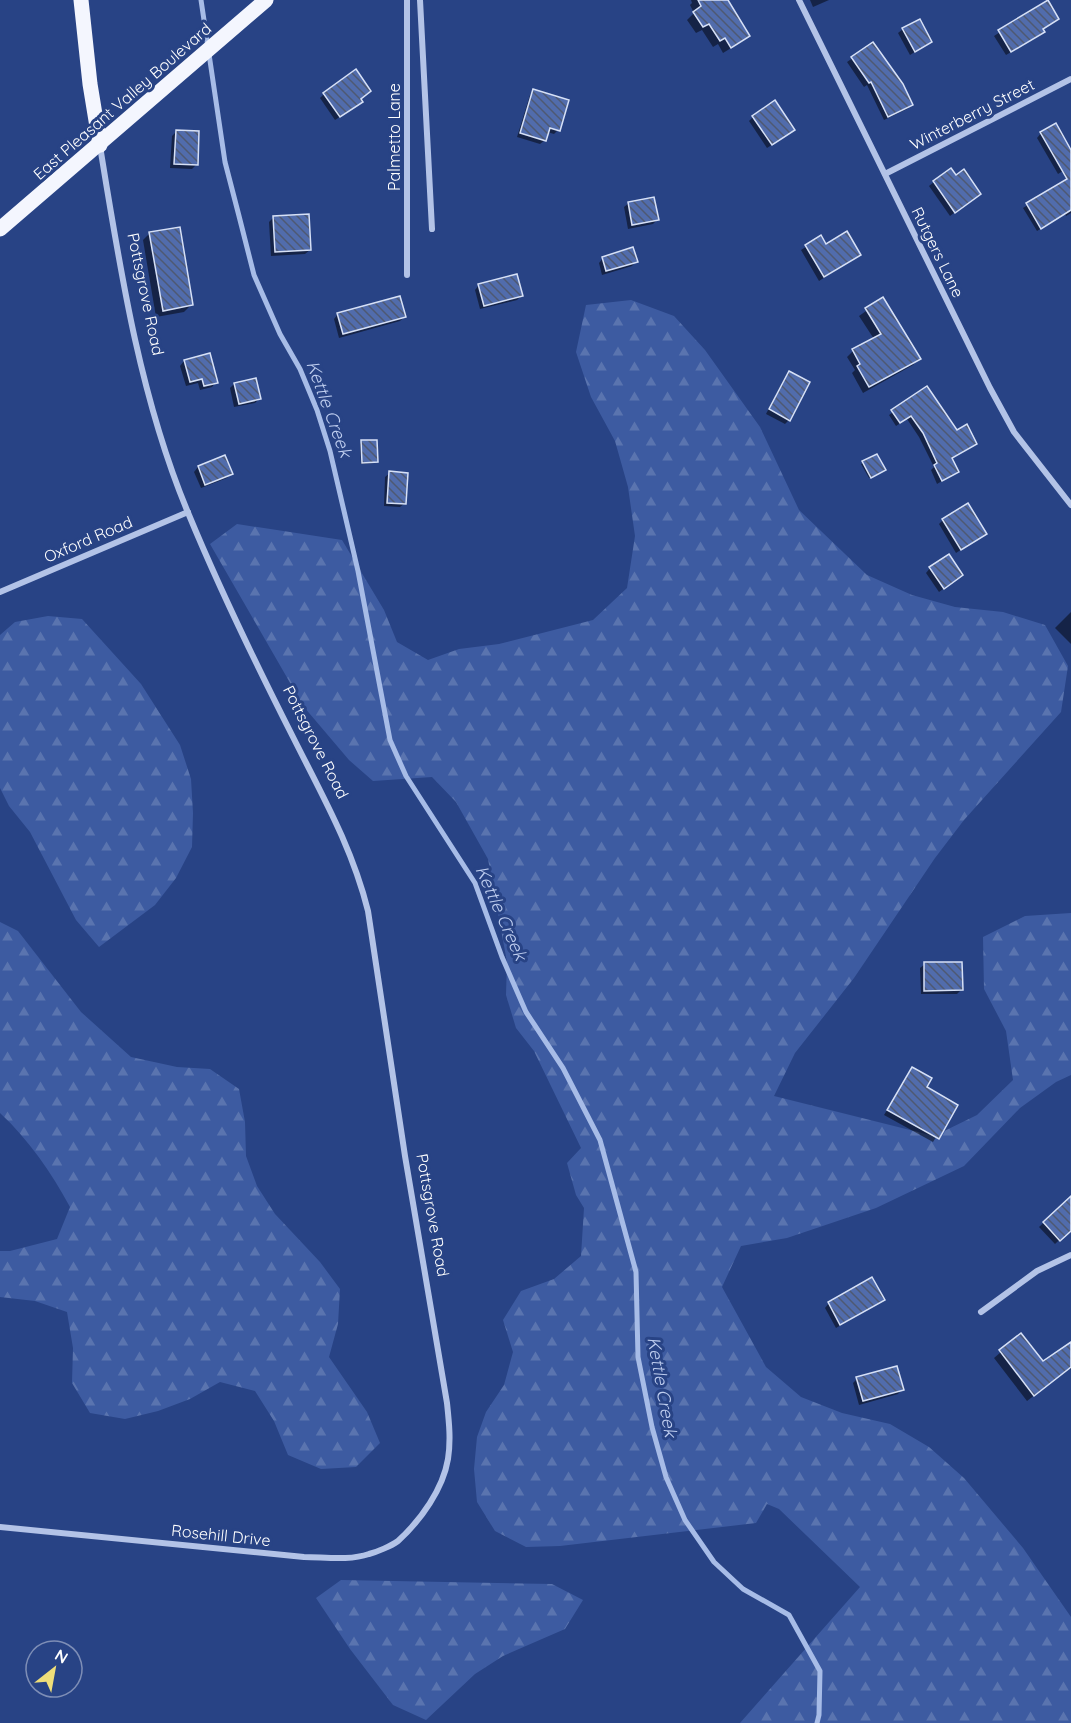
<svg xmlns="http://www.w3.org/2000/svg" width="1071" height="1723" viewBox="0 0 1071 1723" font-family="Quicksand,sans-serif">
  <defs>
    <pattern id="forest-firs" width="22" height="20" patternUnits="userSpaceOnUse" patternTransform="scale(1.5)"><rect width="22" height="20" fill="#3d5ba1"/><path d="M5 1l3.5 6h-7zM16 11l3.5 6h-7z" fill="#5a74af"/></pattern>
    <pattern id="building-back-hatch" width="6" height="6" patternUnits="userSpaceOnUse" patternTransform="scale(1.5)"><rect width="6" height="6" fill="#516cac"/><path d="M-1 5l2 2M0 0l6 6M5-1l2 2" fill="none" stroke="#4e5972"/></pattern>
  </defs>
  <rect width="100%" height="100%" fill="#284385"/>
  <!-- forest -->
  <g fill="url(#forest-firs)">
    <polygon points="631,300 674,316 705,350 760,427 799,510 867,575 912,595 955,607 1003,612 1045,625 1068,666 1061,712 964,820 935,858 854,978 795,1053 774,1096 934,1136 977,1115 1013,1080 1006,1031 984,989 983,937 1025,916 1071,913 1071,1075 1056,1082 1020,1108 964,1166 876,1208 787,1238 741,1246 722,1287 766,1367 801,1397 842,1413 890,1424 929,1447 964,1478 1023,1548 1071,1617 1071,1723 740,1723 860,1587 779,1509 767,1504 756,1523 560,1546 526,1547 495,1531 477,1502 474,1469 477,1437 486,1412 504,1385 513,1352 503,1320 521,1291 554,1279 581,1256 584,1208 576,1195 567,1163 581,1148 534,1051 516,1028 506,995 507,962 488,859 456,802 432,777 373,781 349,760 304,707 210,544 237,524 342,540 384,610 397,642 428,660 459,649 499,644 593,620 627,588 635,536 628,487 615,441 591,397 576,352 586,305"/>
    <polygon points="48,616 82,619 141,684 180,745 191,779 193,813 192,847 176,878 155,905 99,947 76,920 30,832 9,806 0,788 0,635 15,622"/>
    <path d="M 0,922 L 18,931 L 81,1012 L 131,1057 L 177,1067 L 210,1069 L 239,1089 L 245,1122 L 246,1156 L 257,1186 L 275,1214 L 320,1262 L 340,1289 L 338,1324 L 329,1357 L 367,1412 L 380,1443 L 356,1467 L 321,1469 L 288,1455 L 274,1421 L 255,1391 L 220,1382 L 190,1399 L 158,1411 L 125,1419 L 90,1413 L 72,1383 L 73,1348 L 67,1312 L 35,1301 L 0,1297 L 0,1251 L 10,1251 L 57,1239 L 70,1207 C 51,1172 29,1140 0,1113 Z"/>
    <polygon points="341,1580 552,1584 583,1600 565,1629 503,1656 475,1674 426,1720 393,1705 350,1649 316,1598"/>
  </g>
  <!-- shadow -->
  <g fill="#0007">
    <polygon points="691,0 726,0 748,35 741,42 723,53 718,44 713,47 702,30 696,33 687,20 694,13 690,5 692,3"/>
    <polygon points="810,0 829,0 813,7"/>
    <polygon points="1047,2 1058,19 1042,30 1043,32 1039,36 1006,55 994,36"/>
    <polygon points="903,29 930,42 910,55 898,33"/>
    <polygon points="873,44 911,105 907,109 884,120 867,85 864,87 847,62"/>
    <polygon points="534,91 558,130 554,134 547,132 545,140 540,144 517,137 530,95"/>
    <polygon points="324,94 359,99 357,106 335,120 320,98"/>
    <polygon points="753,117 789,134 767,148 749,121"/>
    <polygon points="176,132 196,165 192,169 170,168 172,136"/>
    <polygon points="1041,133 1071,153 1071,166 1058,174 1037,138"/>
    <polygon points="956,177 979,194 950,216 929,186 934,182"/>
    <polygon points="1068,180 1071,186 1071,213 1066,216 1065,214 1037,231 1023,208"/>
    <polygon points="629,203 657,220 653,224 628,229 624,207"/>
    <polygon points="273,218 310,250 305,254 271,256 269,222"/>
    <polygon points="150,233 191,305 184,312 156,317 143,240"/>
    <polygon points="821,237 825,246 859,255 819,281 801,250"/>
    <polygon points="603,258 636,261 632,266 602,275 599,263"/>
    <polygon points="479,285 521,296 517,300 480,309 475,290"/>
    <polygon points="883,299 919,358 913,365 863,393 852,373 855,370 847,357 853,351 874,339 859,316"/>
    <polygon points="338,314 404,317 400,321 339,338 334,319"/>
    <polygon points="184,361 216,382 212,387 200,390 198,383 186,386 180,366"/>
    <polygon points="789,373 789,420 785,424 766,414 785,377"/>
    <polygon points="234,384 260,398 255,403 234,407 230,388"/>
    <polygon points="927,388 956,432 976,444 951,459 957,472 937,484 931,470 934,467 919,437 907,419 896,426 889,415"/>
    <polygon points="362,442 377,461 375,463 361,464 360,444"/>
    <polygon points="224,457 231,473 227,478 201,488 194,472 198,467"/>
    <polygon points="863,463 882,472 869,478 861,464"/>
    <polygon points="390,473 405,503 400,507 384,506 385,477"/>
    <polygon points="943,520 985,534 956,553 939,524"/>
    <polygon points="930,568 957,579 939,592 926,573"/>
    <polygon points="1071,612 1071,644 1055,628"/>
    <polygon points="925,964 961,990 957,994 921,994 920,968"/>
    <polygon points="912,1069 925,1088 956,1105 933,1142 884,1115"/>
    <polygon points="1069,1199 1071,1229 1055,1244 1039,1227"/>
    <polygon points="883,1300 836,1328 825,1308 829,1303"/>
    <polygon points="1021,1335 1043,1363 1071,1344 1071,1370 1070,1368 1027,1401 994,1358"/>
    <polygon points="857,1379 902,1389 898,1394 859,1405 853,1383"/>
  </g>
  <g fill="none" stroke-linecap="round" stroke-linejoin="round">
    <!-- stream -->
    <polyline stroke="#a7bce7" stroke-width="5" points="201,0 225,162 239,216 254,275 280,334 300,369 317,410 330,451 358,571 390,740 406,776 475,883 502,957 526,1012 563,1068 600,1140 636,1272 638,1357 652,1427 666,1477 685,1520 714,1562 743,1589 789,1615 820,1671 819,1715 817,1723"/>
  </g>
  <!-- building -->
  <g fill="url(#building-back-hatch)" stroke="#d6e0f6" stroke-width="1.5">
    <polygon points="698,0 728,0 750,36 731,48 725,38 720,41 709,24 703,27 693,12 701,6"/>
    <polygon points="1048,0 1059,19 1043,29 1045,32 1011,52 998,30"/>
    <polygon points="920,19 932,42 915,52 902,28"/>
    <polygon points="873,42 903,84 913,105 888,117 871,82 869,83 851,57"/>
    <polygon points="356,69 371,91 361,99 363,102 340,117 323,93"/>
    <polygon points="533,89 569,100 560,131 550,128 546,141 520,133"/>
    <polygon points="775,100 795,130 772,145 752,116"/>
    <polygon points="1056,123 1071,150 1071,210 1041,229 1026,203 1067,179 1040,132"/>
    <polygon points="176,130 199,131 198,165 174,164"/>
    <polygon points="951,168 956,175 964,169 981,194 955,213 933,181"/>
    <polygon points="654,197 659,220 632,225 628,202"/>
    <polygon points="309,214 311,250 275,252 273,216"/>
    <polygon points="180,227 193,305 163,311 149,232"/>
    <polygon points="847,231 861,255 824,277 805,245 821,235 826,244"/>
    <polygon points="633,247 638,262 606,271 602,257"/>
    <polygon points="517,274 523,296 484,306 478,284"/>
    <polygon points="400,296 406,317 343,334 337,313"/>
    <polygon points="883,297 921,359 869,387 857,366 860,364 852,349 881,334 865,308"/>
    <polygon points="210,353 218,383 204,386 202,379 190,382 184,360"/>
    <polygon points="789,371 810,382 790,421 769,409"/>
    <polygon points="256,378 261,399 239,404 234,383"/>
    <polygon points="927,386 957,430 967,424 977,444 952,458 959,472 942,481 934,465 937,463 923,433 911,416 900,423 891,410"/>
    <polygon points="361,440 377,440 378,462 362,463"/>
    <polygon points="877,454 886,470 871,478 862,461"/>
    <polygon points="225,455 233,474 205,485 198,466"/>
    <polygon points="389,471 408,473 406,504 387,503"/>
    <polygon points="968,503 987,534 961,550 942,519"/>
    <polygon points="949,554 963,575 944,589 929,567"/>
    <polygon points="924,962 962,962 963,990 924,991"/>
    <polygon points="912,1067 932,1078 927,1087 958,1105 939,1139 887,1110"/>
    <polygon points="1071,1196 1071,1231 1060,1241 1043,1222"/>
    <polygon points="872,1277 885,1300 840,1325 828,1302"/>
    <polygon points="1021,1333 1043,1361 1071,1342 1071,1367 1034,1396 999,1350"/>
    <polygon points="897,1366 904,1390 863,1401 856,1377"/>
  </g>
  <g fill="none" stroke-linecap="round" stroke-linejoin="round">
    <!-- street -->
    <g stroke="#b3c3e7" stroke-width="6">
      <polyline points="420,0 432,229"/>
      <polyline points="799,0 990,388 1014,432 1071,505"/>
      <polyline points="885,174 1071,79"/>
      <polyline points="407,275 407,0"/>
      <polyline points="0,592 188,512"/>
      <polyline points="981,1312 1037,1271 1071,1255"/>
      <path d="M 0,1527 L 304,1557 C 324,1557 349,1561 369,1554 C 377,1552 391,1546 398,1541 C 421,1520 443,1489 448,1459 C 451,1440 449,1422 447,1403 L 405,1156 L 368,911 C 352,847 322,795 293,737 C 256,664 220,590 189,515 C 140,399 120,269 100,146"/>
    </g>
    <!-- primary -->
    <g stroke="#f4f6fe" stroke-width="15">
      <polyline points="81,0 90,84 100,145"/>
      <polyline points="0,229 266,0"/>
    </g>
  </g>
  <g text-anchor="middle" stroke-width="6" stroke-linejoin="round" paint-order="stroke">
    <!-- street labels -->
    <g font-size="16" fill="#fff" stroke="#284385">
      <text transform="translate(122 101) rotate(-41)" y="6">East Pleasant Valley Boulevard</text>
      <text transform="translate(972 114) rotate(-27)" y="6">Winterberry Street</text>
      <text transform="translate(394 137) rotate(-90)" y="6">Palmetto Lane</text>
      <text transform="translate(938 252) rotate(64)" y="6">Rutgers Lane</text>
      <text transform="translate(146 294) rotate(78)" y="6">Pottsgrove Road</text>
      <text transform="translate(88 539) rotate(-23)" y="6">Oxford Road</text>
      <text transform="translate(316 742) rotate(63)" y="6">Pottsgrove Road</text>
      <text transform="translate(433 1215) rotate(80)" y="6">Pottsgrove Road</text>
      <text transform="translate(221 1535) rotate(6)" y="6">Rosehill Drive</text>
    </g>
    <!-- water labels -->
    <g font-size="18" font-style="italic" fill="#becdef" stroke="#284385">
      <text transform="translate(329 409) rotate(70)" y="6">Kettle Creek</text>
      <text transform="translate(501 913) rotate(66)" y="6">Kettle Creek</text>
      <text transform="translate(662 1387) rotate(80)" y="6">Kettle Creek</text>
    </g>
  </g>
  <!-- north arrow -->
  <g transform="translate(54 1669) rotate(31)"><circle r="28" fill="#284385" stroke="#7e8eb6" stroke-width="1.5"/>
  <path d="M0-4.5L10 22L0 15L-10 22Z" fill="#efde79"/>
  <text y="-9" font-size="16" font-weight="bold" text-anchor="middle" fill="#ffffff">N</text>
  </g>
</svg>
